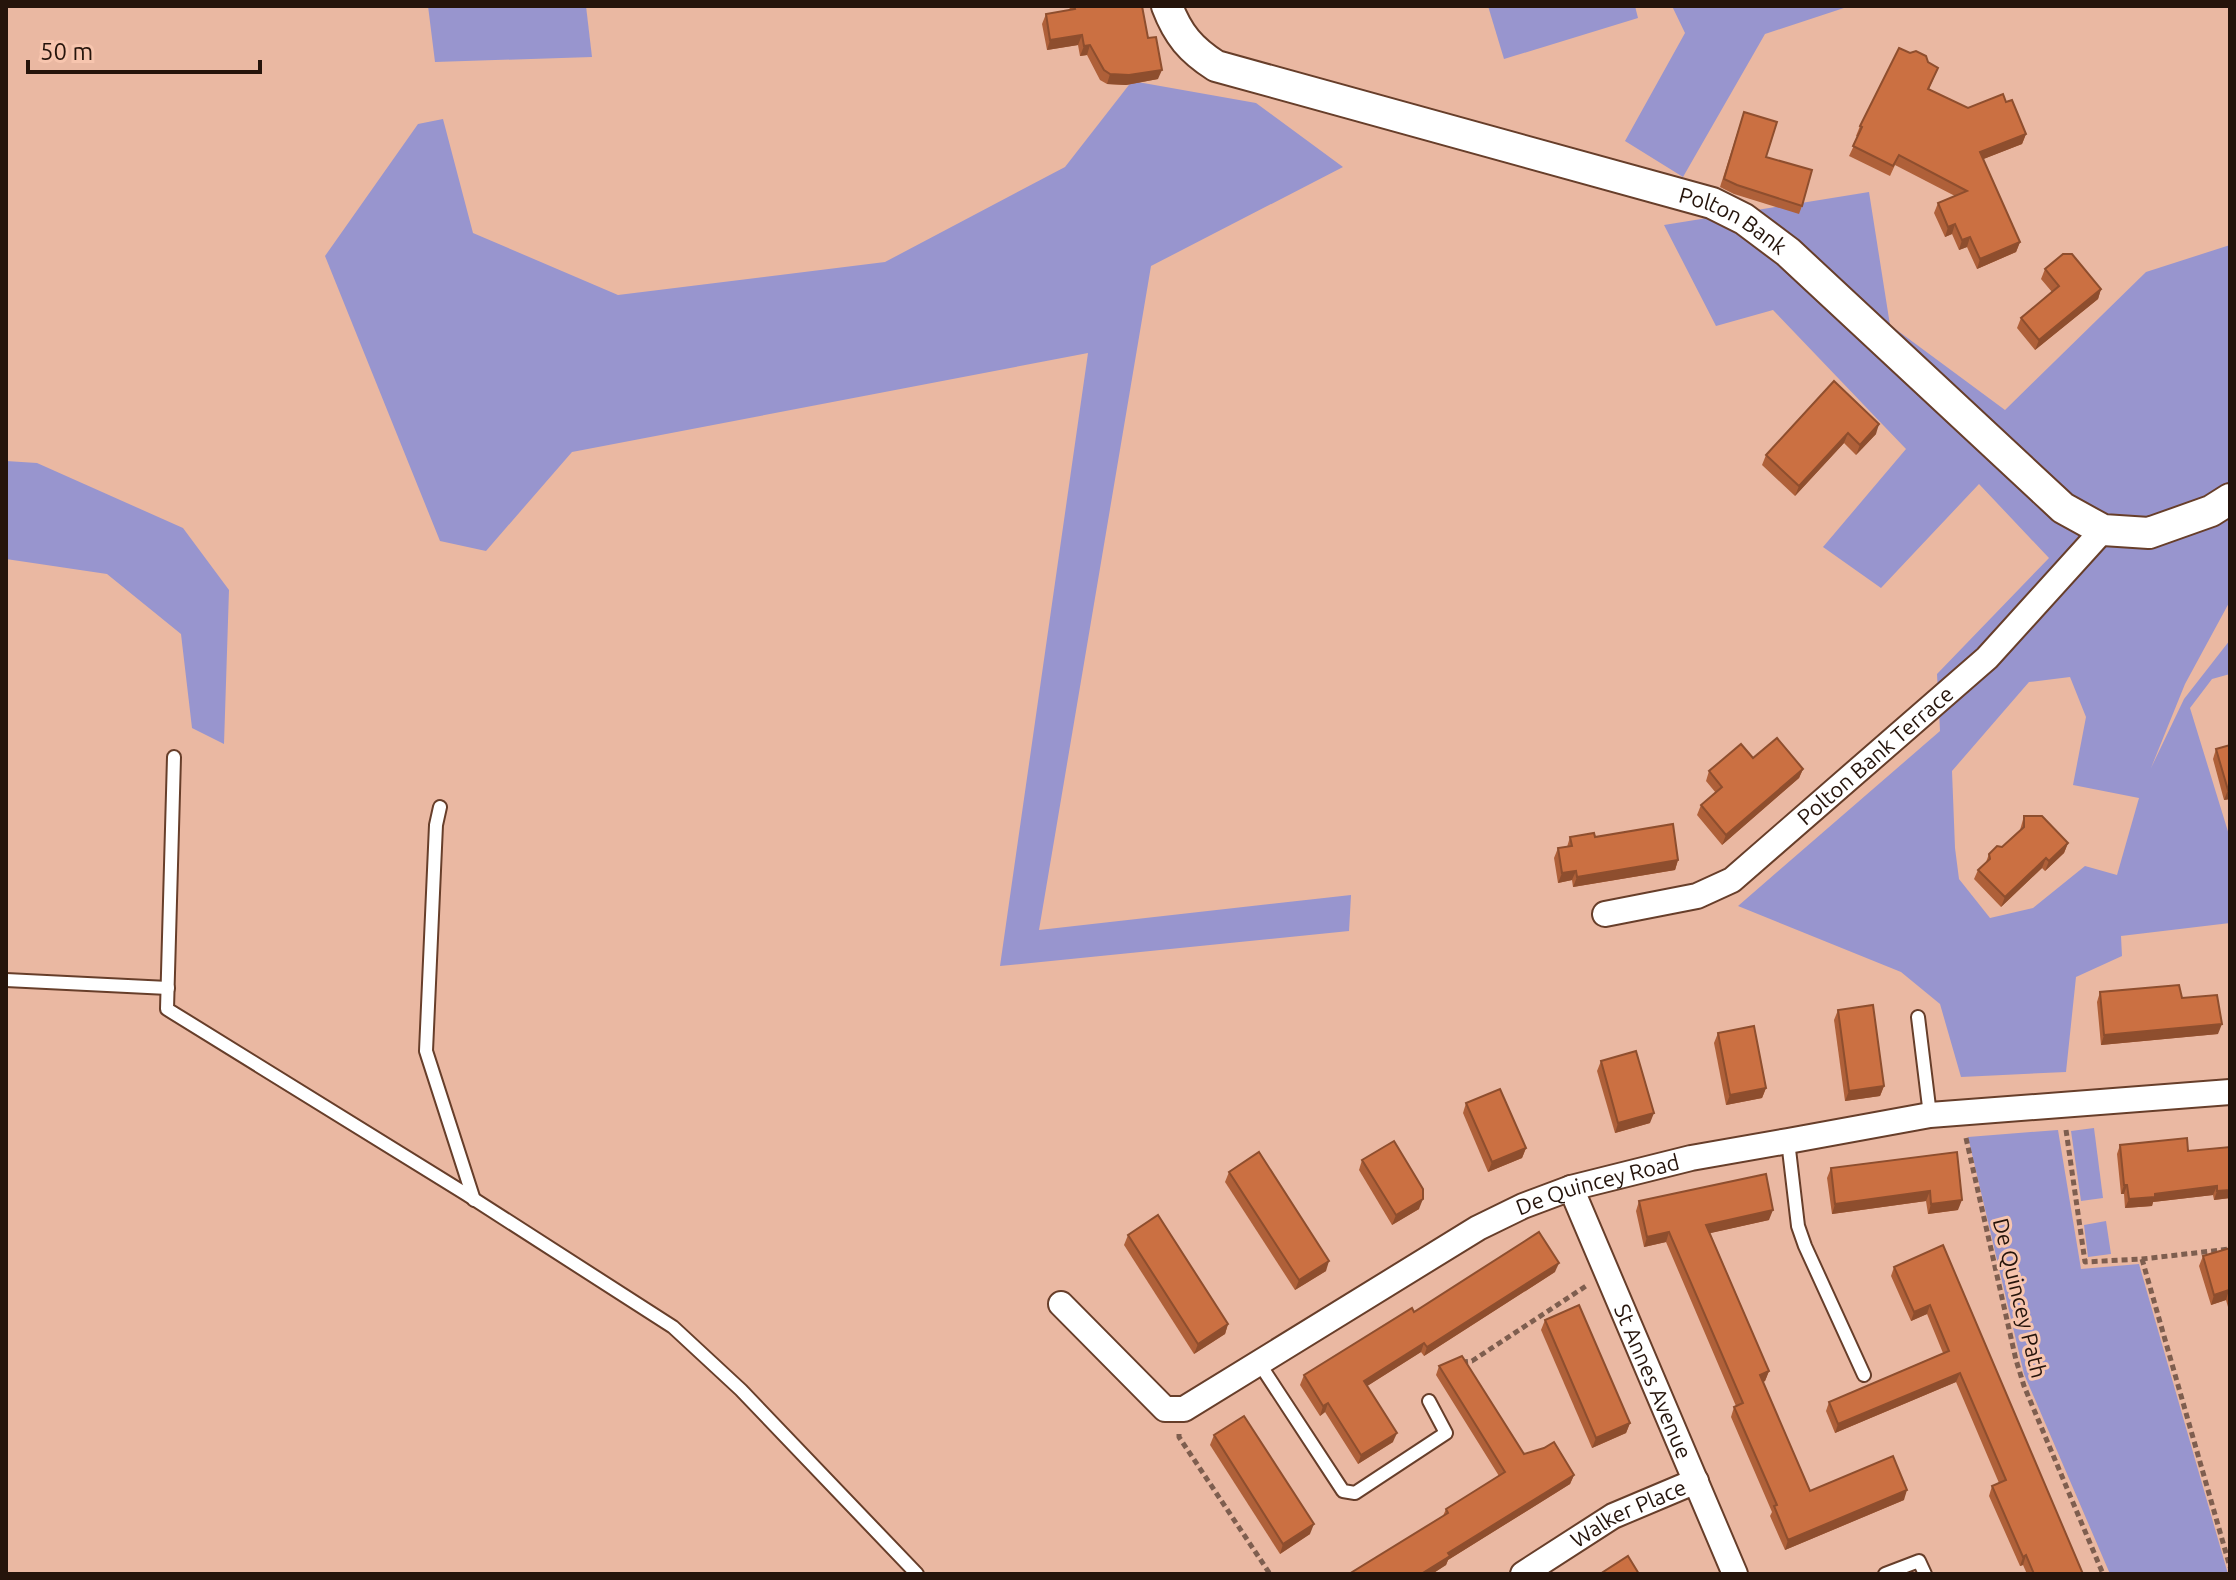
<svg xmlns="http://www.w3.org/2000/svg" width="2236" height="1580" viewBox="0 0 2236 1580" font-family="Ubuntu,sans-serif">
  <rect width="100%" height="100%" fill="#eab8a2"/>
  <!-- green -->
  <g fill="#9895ce" fill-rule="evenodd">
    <polygon points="428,6 586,6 592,57 435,62"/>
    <polygon points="1488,6 1635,6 1638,18 1504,59"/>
    <polygon points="1672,6 1850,6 1765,34 1683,177 1625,141 1685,33"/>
    <polygon points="1132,81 1256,103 1343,167 1151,266 1039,930 1351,895 1349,931 1000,966 1088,353 572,452 486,551 440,541 325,256 418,124 443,119 473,233 618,295 885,262 1065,167"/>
    <path d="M 1869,192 L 1890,325 L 2005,410 L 2146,272 L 2230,245 L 2230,601 L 2185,684 L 2151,768 L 2184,699 L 2230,640 L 2230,674 L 2212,679 L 2190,708 L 2230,838 L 2230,923 L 2121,936 L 2122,956 L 2076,977 L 2066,1072 L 1961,1077 L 1940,1004 L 1901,972 L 1738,906 L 1940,731 L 1937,674 L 2049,558 L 1979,484 L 1881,588 L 1823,547 L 1906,449 L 1773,310 L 1716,326 L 1664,225 ZM 2070,677 L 2086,717 L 2073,785 L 2139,798 L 2117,875 L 2085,866 L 2033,908 L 1990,918 L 1959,879 L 1955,848 L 1952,771 L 2029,682 Z"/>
    <polygon points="6,461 37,463 183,528 229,590 224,744 192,728 181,634 107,574 6,559"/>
    <polygon points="2094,1128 2103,1198 2081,1201 2071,1131"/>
    <polygon points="2058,1130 2081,1269 2139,1264 2228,1574 2110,1574 2024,1374 1968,1137"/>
    <polygon points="2106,1221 2111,1254 2088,1257 2084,1225"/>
  </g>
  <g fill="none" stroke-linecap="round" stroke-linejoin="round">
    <!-- service casing -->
    <g stroke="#673e2a" stroke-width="16">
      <g id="service">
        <polyline points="174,757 167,1009 466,1194 673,1327 741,1390 917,1574"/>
        <polyline points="440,807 436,825 426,1051 474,1200"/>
        <polyline points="6,980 168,988"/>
        <polyline points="1918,1017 1930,1115"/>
        <polyline points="1788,1141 1798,1226 1805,1246 1864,1375"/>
        <polyline points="1259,1363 1343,1491 1355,1493 1446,1433 1429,1401"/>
        <polyline points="1885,1574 1919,1561 1925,1574"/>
      </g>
    </g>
    <!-- minor casing -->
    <g stroke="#673e2a" stroke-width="28">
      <g id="minor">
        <path id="s1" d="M 1605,914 L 1697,896 L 1732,880 L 1987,658 L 2103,530"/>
        <path id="s2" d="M 1571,1188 L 1735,1574"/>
        <path id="s3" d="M 1061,1304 L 1165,1409 L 1184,1409 L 1478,1228 L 1523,1206 L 1571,1188 L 1691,1158 L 1788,1141 L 1930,1115 L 2230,1092"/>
        <path id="s4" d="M 1523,1574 L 1613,1516 L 1696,1481"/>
      </g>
    </g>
    <!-- tertiary casing -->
    <g stroke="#673e2a" stroke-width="34">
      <g id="tertiary">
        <path id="s5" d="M 1167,6 C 1178,35 1191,50 1216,66 L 1712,203 L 1744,219 L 1788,252 L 2063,508 L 2103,530 L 2149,533 L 2211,511 L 2230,499"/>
      </g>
    </g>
    <!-- path -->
    <g stroke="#7e5e4f" stroke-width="5" stroke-dasharray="6 4" stroke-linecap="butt">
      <polyline points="2066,1130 2085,1262 2142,1259 2230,1249"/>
      <polyline points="1966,1138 2016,1360 2024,1386 2103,1574"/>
      <polyline points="2142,1259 2230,1567"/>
      <polyline points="1462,1362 1472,1361 1586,1286"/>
      <polyline points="1179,1434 1179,1437 1270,1574"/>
    </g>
    <!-- service -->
    <use href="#service" stroke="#fff" stroke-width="12"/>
    <!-- minor -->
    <use href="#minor" stroke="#fff" stroke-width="24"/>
    <!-- tertiary -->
    <use href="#tertiary" stroke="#fff" stroke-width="30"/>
  </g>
  <!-- wall -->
  <g fill="#af6039">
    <polygon points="1069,6 1142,6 1148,38 1158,79 1126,85 1107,84 1100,80 1087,55 1080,56 1078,45 1047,50 1042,24 1046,14 1070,10"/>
    <polygon points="1928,62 1938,68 1929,89 1968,108 2006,102 2026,134 2022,144 1983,159 2020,242 2016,252 1977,269 1967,247 1959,250 1952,234 1945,237 1934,213 1938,203 1955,196 1895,165 1890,176 1849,156 1858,137 1856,136 1860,126"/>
    <polygon points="1741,121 1802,206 1799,214 1734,194 1720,187"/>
    <polygon points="2045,269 2101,289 2098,299 2035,350 2017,328 2021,318 2052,292 2041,279"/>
    <polygon points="1834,381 1876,434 1856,455 1844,443 1795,496 1762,465 1766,455"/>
    <polygon points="2230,745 2230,799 2224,800 2213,759 2216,749"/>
    <polygon points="1753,758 1803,769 1799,778 1722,845 1697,815 1701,805 1716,793 1706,781 1709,771"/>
    <polygon points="2024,816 2068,843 2064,853 2045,871 2042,868 2001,907 1974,879 1978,870 1986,862 1989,854 2002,847 2020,830"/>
    <polygon points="1570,837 1595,837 1678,860 1675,870 1573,887 1572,880 1558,883 1554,858 1558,848 1567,847"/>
    <polygon points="2100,992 2182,998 2218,1034 2101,1045 2097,1002"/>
    <polygon points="1838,1010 1884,1086 1880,1096 1845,1101 1834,1020"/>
    <polygon points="1718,1033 1766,1088 1762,1098 1726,1105 1714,1043"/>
    <polygon points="1601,1061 1650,1123 1615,1133 1597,1071"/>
    <polygon points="1466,1103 1526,1148 1522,1158 1488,1172 1463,1113"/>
    <polygon points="2120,1145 2188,1151 2230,1147 2230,1198 2214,1200 2213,1195 2153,1202 2152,1206 2125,1208 2124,1194 2121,1194 2117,1154"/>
    <polygon points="1957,1152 1958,1210 1928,1214 1926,1201 1832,1214 1827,1178 1831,1168"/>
    <polygon points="1362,1160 1419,1209 1392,1225 1359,1170"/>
    <polygon points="1229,1172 1326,1271 1295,1290 1225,1182"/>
    <polygon points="1639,1201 1769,1220 1710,1233 1769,1371 1765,1381 1763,1382 1810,1491 1904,1500 1785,1550 1770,1516 1772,1512 1731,1417 1734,1407 1736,1406 1666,1242 1644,1247 1636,1211"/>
    <polygon points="1128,1235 1228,1324 1225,1334 1194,1354 1124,1245"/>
    <polygon points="1943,1245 2083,1574 2027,1574 2023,1565 2020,1566 1989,1496 1992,1486 1999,1483 1956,1382 1835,1433 1826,1411 1829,1402 1943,1353 1927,1314 1911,1321 1891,1276 1894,1267"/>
    <polygon points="2230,1248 2230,1314 2226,1300 2211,1305 2199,1266 2203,1256"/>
    <polygon points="1555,1272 1424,1356 1421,1352 1367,1386 1393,1442 1358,1464 1325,1412 1320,1416 1300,1385 1304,1375 1414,1312"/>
    <polygon points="1545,1320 1630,1423 1626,1433 1592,1448 1541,1330"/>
    <polygon points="1439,1366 1524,1454 1574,1475 1570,1484 1448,1560 1446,1565 1432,1574 1349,1574 1443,1516 1446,1509 1499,1476 1436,1375"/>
    <polygon points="1214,1435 1310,1534 1280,1554 1210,1445"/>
  </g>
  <!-- shaded-wall -->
  <g fill="#8e4e2e">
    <polygon points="1082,35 1078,45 1047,50 1050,40"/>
    <polygon points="1090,45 1087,55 1080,56 1084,46"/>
    <polygon points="1162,70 1158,79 1126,85 1107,84 1110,74"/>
    <polygon points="2026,134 2022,144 1976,162 1980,152"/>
    <polygon points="1955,224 1952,234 1945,237 1948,227"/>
    <polygon points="1970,237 1967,247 1959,250 1962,240"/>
    <polygon points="2020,242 2016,252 1977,269 1980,259"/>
    <polygon points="2101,289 2098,299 2035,350 2039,340"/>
    <polygon points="1879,424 1876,434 1856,455 1860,445"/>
    <polygon points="1848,433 1844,443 1795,496 1799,486"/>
    <polygon points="1803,769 1799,778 1722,845 1726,835"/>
    <polygon points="2228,790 2230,790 2230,799 2224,800"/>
    <polygon points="2068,843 2064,853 2045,871 2049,861"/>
    <polygon points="2046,858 2042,868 2001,907 2005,897"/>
    <polygon points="1678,860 1675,870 1573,887 1577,877"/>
    <polygon points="1576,871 1572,880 1558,883 1562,873"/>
    <polygon points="2222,1024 2218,1034 2101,1045 2104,1035"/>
    <polygon points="1884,1086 1880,1096 1845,1101 1849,1091"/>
    <polygon points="1766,1088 1762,1098 1726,1105 1730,1095"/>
    <polygon points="1654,1113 1650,1123 1615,1133 1618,1123"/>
    <polygon points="1526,1148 1522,1158 1488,1172 1492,1162"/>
    <polygon points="2124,1185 2127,1185 2124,1194 2121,1194"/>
    <polygon points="2217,1186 2213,1195 2153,1202 2152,1206 2125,1208 2129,1199 2155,1194"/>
    <polygon points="2230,1190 2230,1198 2214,1200 2217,1191"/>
    <polygon points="1930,1191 1926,1201 1832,1214 1835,1204"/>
    <polygon points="1423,1199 1419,1209 1392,1225 1396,1215"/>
    <polygon points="1962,1200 1958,1210 1928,1214 1931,1204"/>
    <polygon points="1773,1210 1769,1220 1702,1235 1706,1225"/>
    <polygon points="1669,1232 1666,1242 1644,1247 1647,1237"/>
    <polygon points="1329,1261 1326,1271 1295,1290 1299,1280"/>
    <polygon points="1559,1263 1555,1272 1424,1356 1427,1347"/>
    <polygon points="2229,1290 2226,1300 2211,1305 2214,1295"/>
    <polygon points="1930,1305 1927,1314 1911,1321 1914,1312"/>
    <polygon points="1228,1324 1225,1334 1194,1354 1198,1344"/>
    <polygon points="1424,1343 1421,1352 1361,1390 1364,1381"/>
    <polygon points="1769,1371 1765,1381 1757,1385 1760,1375"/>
    <polygon points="1960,1373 1956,1382 1835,1433 1838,1424"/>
    <polygon points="1328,1403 1325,1412 1320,1416 1323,1406"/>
    <polygon points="1630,1423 1626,1433 1592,1448 1596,1438"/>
    <polygon points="1397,1433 1393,1442 1358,1464 1361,1455"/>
    <polygon points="1574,1475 1570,1484 1448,1560 1446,1565 1432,1574 1421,1574 1448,1553"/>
    <polygon points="1907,1490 1904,1500 1785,1550 1788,1540"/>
    <polygon points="1314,1524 1310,1534 1280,1554 1283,1544"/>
    <polygon points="2026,1555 2023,1565 2020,1566 2023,1557"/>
  </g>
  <!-- building -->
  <g fill="#cb7042" stroke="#8e4e2e" stroke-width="2">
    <polygon points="1074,6 1142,6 1148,38 1156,37 1162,70 1129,75 1110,74 1104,70 1090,45 1084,46 1082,35 1050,40 1046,14 1075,9"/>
    <polygon points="1899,48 1910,53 1916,51 1926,56 1928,62 1938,68 1928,89 1968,108 2003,94 2006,102 2012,100 2026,134 1980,152 2020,242 1980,259 1970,237 1962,240 1955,224 1948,227 1938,203 1967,191 1899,155 1893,166 1853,146 1862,127 1860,126"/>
    <polygon points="1744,112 1777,122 1766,157 1812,170 1802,206 1737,185 1724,179"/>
    <polygon points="2063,254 2072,254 2101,289 2039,340 2021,318 2059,286 2045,269"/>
    <polygon points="1834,381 1879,424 1860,445 1848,433 1799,486 1766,455"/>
    <polygon points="1777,738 1803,769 1726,835 1701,805 1722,787 1709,771 1741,744 1753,758"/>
    <polygon points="2230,745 2230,790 2228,790 2216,749"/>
    <polygon points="2024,816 2042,816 2068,843 2049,861 2046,858 2005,897 1978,870 1990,859 1989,854 1997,846 2002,847 2024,827"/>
    <polygon points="1673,824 1678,860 1577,877 1576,871 1562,873 1558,848 1572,846 1570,837 1594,833 1595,837"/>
    <polygon points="2179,985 2182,998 2217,995 2222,1024 2104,1035 2100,992"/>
    <polygon points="1873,1005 1884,1086 1849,1091 1838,1010"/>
    <polygon points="1754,1026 1766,1088 1730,1095 1718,1033"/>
    <polygon points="1636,1051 1654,1113 1618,1123 1601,1061"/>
    <polygon points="1500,1089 1526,1148 1492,1162 1466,1103"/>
    <polygon points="2187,1138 2188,1151 2230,1147 2230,1190 2217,1191 2217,1186 2155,1194 2155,1197 2129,1199 2127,1185 2124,1185 2120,1145"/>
    <polygon points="1394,1141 1423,1189 1423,1199 1396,1215 1362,1160"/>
    <polygon points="1259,1152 1329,1261 1299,1280 1229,1172"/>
    <polygon points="1957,1152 1962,1200 1931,1204 1930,1191 1835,1204 1831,1168"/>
    <polygon points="1766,1174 1773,1210 1706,1225 1769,1371 1760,1375 1810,1491 1893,1456 1907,1490 1788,1540 1774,1506 1777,1505 1734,1407 1743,1403 1669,1232 1647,1237 1639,1201"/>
    <polygon points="1158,1215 1228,1324 1198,1344 1128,1235"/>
    <polygon points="1539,1232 1559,1263 1427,1347 1424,1343 1364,1381 1397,1433 1361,1455 1328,1403 1323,1406 1304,1375 1412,1308 1414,1312"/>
    <polygon points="1943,1245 2083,1574 2034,1574 2026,1555 2023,1557 1992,1486 2006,1480 1960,1373 1838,1424 1829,1402 1949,1351 1930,1305 1914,1312 1894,1267"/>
    <polygon points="2230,1248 2230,1292 2229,1290 2214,1295 2203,1256"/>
    <polygon points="1579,1305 1630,1423 1596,1438 1545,1320"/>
    <polygon points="1462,1356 1524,1454 1544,1448 1554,1442 1574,1475 1448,1553 1450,1556 1421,1574 1349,1574 1448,1513 1446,1509 1505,1472 1439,1366"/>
    <polygon points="1244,1416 1314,1524 1283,1544 1214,1435"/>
    <polygon points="1628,1556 1639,1574 1600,1574"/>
  </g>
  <g text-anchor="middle" stroke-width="6" stroke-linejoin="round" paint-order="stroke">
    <!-- street labels -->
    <g font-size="22" fill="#25140b" stroke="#f7c5ae">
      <text dy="8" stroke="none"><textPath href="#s5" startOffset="620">Polton Bank</textPath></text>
      <text dy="8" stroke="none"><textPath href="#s1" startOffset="322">Polton Bank Terrace</textPath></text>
      <text dy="8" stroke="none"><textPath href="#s3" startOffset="640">De Quincey Road</textPath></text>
      <text transform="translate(2020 1298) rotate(76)" y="8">De Quincey Path</text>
      <text dy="8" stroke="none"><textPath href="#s2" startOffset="210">St Annes Avenue</textPath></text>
      <text dy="8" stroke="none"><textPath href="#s4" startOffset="122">Walker Place</textPath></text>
    </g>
  </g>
  <!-- border -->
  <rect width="2236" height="1580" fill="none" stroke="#25140b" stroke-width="16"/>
  <!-- scale -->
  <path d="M28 60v12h232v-12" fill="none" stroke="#25140b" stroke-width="4"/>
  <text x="40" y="60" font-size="24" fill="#25140b" stroke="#f7c5ae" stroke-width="6" paint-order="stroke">50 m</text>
</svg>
